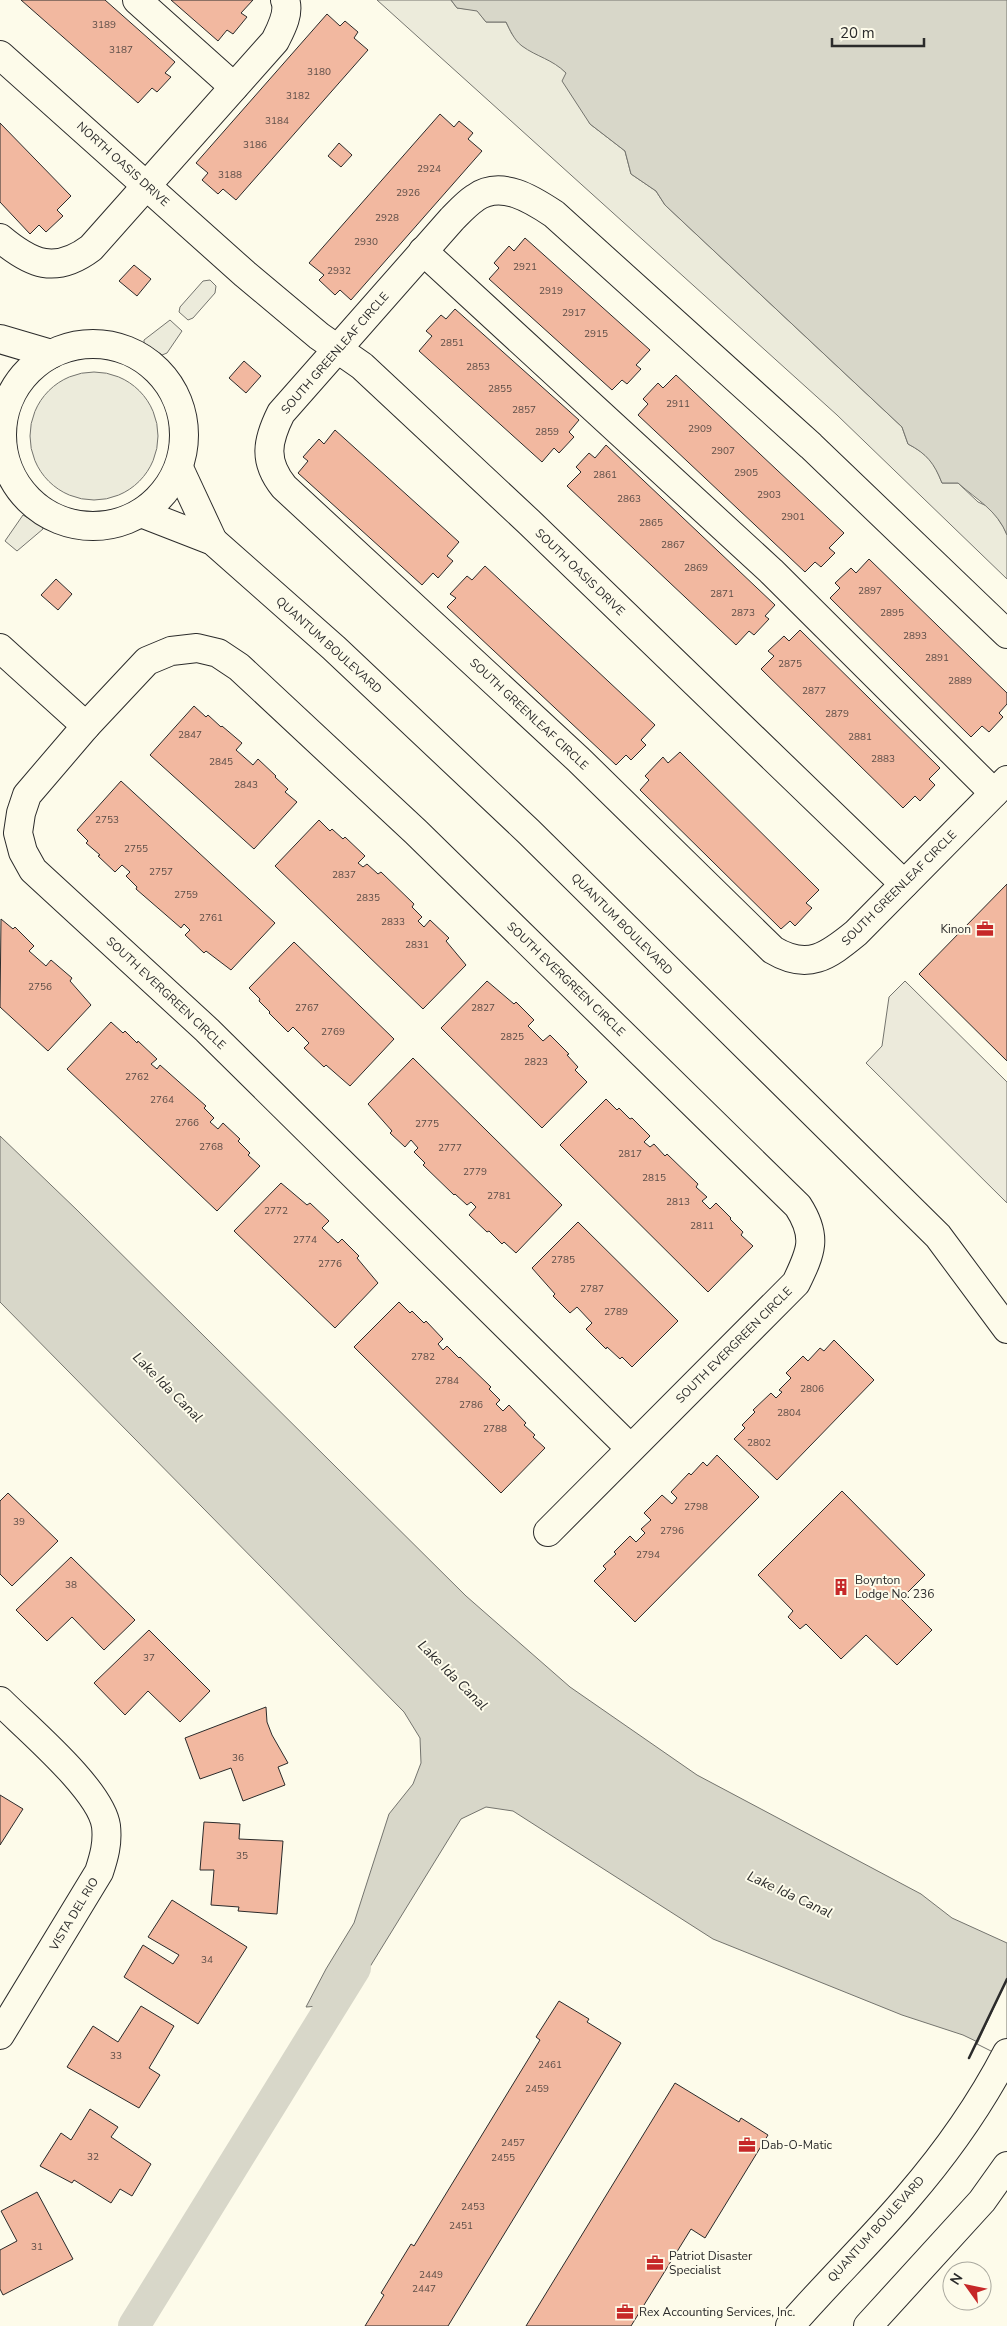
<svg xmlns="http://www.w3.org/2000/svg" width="1007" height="2326" viewBox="0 0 1007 2326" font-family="'Nunito Sans',sans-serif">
  <rect width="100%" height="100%" fill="#fdfbea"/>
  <!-- green -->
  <g fill="#ecebdb" stroke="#74746e">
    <path d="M 377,0 L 451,0 L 457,8 L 477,10 L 486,22 L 506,22 L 512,34 L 522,45 L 556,63 L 567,74 L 590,124 L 625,151 L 631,174 L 656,191 L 665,205 L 902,427 L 908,444 C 927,454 934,462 942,483 L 958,483 L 978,502 L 991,508 L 1004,528 L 1007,535 L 1007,579 L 837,415 Z"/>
    <polygon points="210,280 216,286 215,293 193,318 188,320 179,312 180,307 203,281"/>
    <polygon points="170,320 182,331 167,353 162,355 144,343 144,340"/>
    <circle cx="94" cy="436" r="64"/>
    <polygon points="23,515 42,526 43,529 17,551 5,541"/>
  </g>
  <!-- parking -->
  <polygon fill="#eceadb" stroke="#74746e" points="905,981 1007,1082 1007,1203 866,1063 882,1046 889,997"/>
  <!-- water -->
  <g fill="#d8d7c9" stroke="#74746e">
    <path d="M 451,0 L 1007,0 L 1007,535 C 997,510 977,500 958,483 L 942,483 C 934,463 927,454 908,444 L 902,427 L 665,205 L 656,191 L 631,174 L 625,151 L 590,124 L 562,81 L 566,73 C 552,59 537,57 522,46 C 514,40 510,30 506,22 L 486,22 L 477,11 L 457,8 Z"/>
    <polygon points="0,1136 77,1210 466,1596 570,1687 697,1775 921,1894 952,1918 1007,1943 1007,2056 963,2035 902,2015 713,1939 513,1811 486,1807 461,1819 347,2004 306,2007 326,1969 354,1923 389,1814 413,1784 421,1763 420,1738 404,1712 0,1302"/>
  </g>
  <!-- pier -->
  <polygon fill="#fdfbea" stroke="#74746e" points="1007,1979 1007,2059 977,2044"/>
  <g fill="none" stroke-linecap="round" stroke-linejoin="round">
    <!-- canal -->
    <polyline stroke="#d8d7c9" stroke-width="32" points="134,2326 355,1968"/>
  </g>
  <!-- building -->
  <g fill="#f2b8a0" stroke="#2b2b2b">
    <polygon points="21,0 105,0 175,62 165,73 171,77 157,92 152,88 138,103"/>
    <polygon points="171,0 253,0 241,13 247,17 233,34 227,30 218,41"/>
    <polygon points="327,14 340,26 345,21 358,32 354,38 368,50 236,200 223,189 218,194 202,180 208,173 196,163"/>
    <polygon points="440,114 454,127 459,121 473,133 468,139 482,151 351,300 340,290 335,295 319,280 324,275 309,263"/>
    <polygon points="0,123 71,196 57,210 63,216 46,232 39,225 30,234 0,202"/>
    <polygon points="339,143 352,155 341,167 328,156"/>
    <polygon points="525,238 650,350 636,365 641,369 627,384 622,380 612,390 489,279 499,268 494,263 509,246 514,251"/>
    <polygon points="134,265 151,279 137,296 119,281"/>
    <polygon points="455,309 579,420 569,432 574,437 559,453 554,448 542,462 419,351 432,336 426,331 441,315 446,319"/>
    <polygon points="244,361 261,376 246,393 229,378"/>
    <polygon points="676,375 844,533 829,548 835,553 821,567 815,562 805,572 638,415 648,404 643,399 658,383 663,388"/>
    <polygon points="335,430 459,542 447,556 453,561 438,578 433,573 422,585 298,473 308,461 303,457 319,439 324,444"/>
    <polygon points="606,445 775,605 765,616 769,619 754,635 749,631 736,645 567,486 581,472 576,467 589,453 595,458"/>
    <polygon points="869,559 1007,693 1007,704 999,713 1003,717 989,732 982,726 971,737 830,598 840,588 835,583 851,568 856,573"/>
    <polygon points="485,566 655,725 641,740 646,745 631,760 626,755 616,765 447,607 456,598 450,594 467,576 472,580"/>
    <polygon points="56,579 72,594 58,610 41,595"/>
    <polygon points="800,630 940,768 929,779 935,785 920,801 915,796 903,808 761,669 774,656 768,651 784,636 789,641"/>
    <polygon points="194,706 206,717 208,715 221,727 222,726 242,743 236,750 253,765 258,759 276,776 275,777 288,789 285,792 297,802 254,849 150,755"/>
    <polygon points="680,752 819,890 806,903 812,908 795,926 790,921 781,929 640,790 649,780 645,776 663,757 668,763"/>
    <polygon points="121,781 275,923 231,970 206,951 204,953 185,935 190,930 184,924 181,928 136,889 137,887 126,876 130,872 122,865 115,872 98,856 100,855 86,843 88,841 77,830"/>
    <polygon points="319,820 330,831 332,829 343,839 345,837 365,856 358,863 363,867 367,864 378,874 381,872 414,904 412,907 422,917 418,921 424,927 430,920 449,938 446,941 466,965 423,1009 275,866"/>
    <polygon points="1007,884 1007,1061 919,974"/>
    <polygon points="1,919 13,929 15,927 34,946 29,951 46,966 51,960 72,978 70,981 91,1005 48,1051 0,1007"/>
    <polygon points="294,942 394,1039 350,1086 326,1065 324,1067 304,1048 309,1043 293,1027 288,1032 269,1013 270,1012 259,1001 260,999 249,988"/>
    <polygon points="487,981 514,1004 516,1002 534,1020 528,1026 543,1041 550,1035 569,1054 567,1055 578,1067 575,1070 587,1082 542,1128 441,1028"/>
    <polygon points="111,1022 123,1033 125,1031 137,1043 138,1041 157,1059 151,1064 157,1069 160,1065 206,1106 204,1108 214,1118 210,1122 218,1129 223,1123 240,1139 238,1141 250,1153 248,1155 260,1166 217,1211 67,1069"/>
    <polygon points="413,1058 562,1205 516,1253 504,1242 502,1244 489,1231 487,1232 469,1215 476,1207 471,1202 467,1205 455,1194 454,1195 423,1165 425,1163 414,1152 418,1148 411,1140 405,1147 390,1133 392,1131 368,1104"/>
    <polygon points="606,1099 617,1110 619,1108 630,1119 632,1118 650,1136 644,1142 650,1147 654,1144 665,1156 667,1154 698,1184 696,1187 707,1197 702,1201 710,1209 716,1203 731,1218 730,1219 743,1232 741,1235 753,1246 708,1292 560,1145"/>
    <polygon points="281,1183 307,1205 310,1203 329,1221 322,1228 338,1243 342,1239 359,1256 357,1258 378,1283 335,1328 234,1231"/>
    <polygon points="578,1222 678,1321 632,1367 622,1357 620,1359 607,1347 606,1349 586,1329 592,1323 577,1307 570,1313 553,1296 555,1294 532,1268"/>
    <polygon points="399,1302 410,1313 412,1311 424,1323 426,1321 443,1339 438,1344 443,1350 447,1346 459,1358 460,1357 491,1387 489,1389 500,1400 496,1404 503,1411 509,1405 526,1423 524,1425 535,1435 533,1437 545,1448 501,1493 354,1347"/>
    <polygon points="834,1340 874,1380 777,1480 734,1439 745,1428 742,1425 755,1412 753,1410 771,1393 776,1398 782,1392 779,1390 791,1378 786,1373 803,1356 808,1361 820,1348 824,1351"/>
    <polygon points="717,1455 759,1497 635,1622 594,1581 606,1569 603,1566 616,1554 614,1552 630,1536 636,1542 645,1533 641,1529 651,1520 644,1513 662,1495 672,1504 677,1498 671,1492 689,1473 691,1475 703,1462 707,1466"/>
    <polygon points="842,1491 925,1575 901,1599 932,1630 897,1665 866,1635 841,1659 806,1624 800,1629 788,1617 793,1611 758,1575"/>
    <polygon points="8,1493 58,1541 12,1586 0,1574 0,1501"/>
    <polygon points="71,1557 135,1620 104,1650 72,1617 47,1641 16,1610"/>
    <polygon points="149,1630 210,1691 180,1722 148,1691 125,1715 94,1683"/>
    <polygon points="266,1707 267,1722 272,1735 288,1763 278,1767 285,1785 243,1801 231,1768 200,1779 185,1738"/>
    <polygon points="0,1795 23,1809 0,1845"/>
    <polygon points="204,1822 240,1824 239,1839 283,1841 277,1914 238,1911 239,1907 211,1905 214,1870 200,1870"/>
    <polygon points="172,1900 247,1947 198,2024 124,1977 143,1945 173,1964 179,1955 148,1937"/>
    <polygon points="559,2001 589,2019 587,2022 621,2043 448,2326 365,2326 384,2295 381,2293 411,2244 414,2246 540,2040 536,2037"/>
    <polygon points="141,2006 174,2026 149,2068 160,2075 139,2108 67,2067 93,2026 118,2042"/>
    <polygon points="675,2083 739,2122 741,2118 768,2135 705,2238 691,2229 631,2326 526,2326"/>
    <polygon points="90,2109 118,2127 111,2137 151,2164 132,2196 120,2189 111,2203 74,2180 72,2183 40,2166 61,2133 71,2140"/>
    <polygon points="37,2192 73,2259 3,2295 0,2289 0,2250 17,2241 1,2211"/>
  </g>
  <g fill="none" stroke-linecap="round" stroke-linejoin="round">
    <!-- minor casing -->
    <g stroke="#2b2b2b" stroke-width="30">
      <g id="minor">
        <polyline points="137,0 234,87"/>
        <polyline points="0,55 245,274 319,336 362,366 529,522 904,884"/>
        <path d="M 0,238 C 31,264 55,275 91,248 L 275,41 C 281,29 290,13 285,0"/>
        <polyline points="423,251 771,571 994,793"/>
        <polyline points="0,339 51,354"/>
        <circle cx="93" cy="435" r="91"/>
        <polyline points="179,468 213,541"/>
        <polyline points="141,513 213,541 334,648 529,832 938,1236 1007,1329"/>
        <path d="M 1007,634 L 811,446 L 554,214 C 533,200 501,179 475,198 C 466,204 459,212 452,219 L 281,413 C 267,441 263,461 284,487 L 579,760 L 773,950 C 808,971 828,956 856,933 L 1007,780"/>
        <polyline points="0,648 86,726"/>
        <path d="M 548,1532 L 796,1283 C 811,1252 818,1237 798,1206 L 416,832 L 239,667 L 218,653 L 197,648 L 171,651 L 147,661 L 86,726 L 27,795 L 21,813 L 18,833 L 23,852 L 33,870 L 207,1030 L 630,1448"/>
        <path d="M 0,1701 C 27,1728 101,1790 106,1826 C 108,1843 104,1857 99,1872 L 0,2035"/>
        <path d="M 790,2326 C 828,2282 870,2242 908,2197 C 946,2153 980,2105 1007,2053"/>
        <polyline points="868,2326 982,2201 1007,2166"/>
      </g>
    </g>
    <!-- minor -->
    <use href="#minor" stroke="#fdfbea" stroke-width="28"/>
    <!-- wall -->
    <polyline stroke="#2b2b2b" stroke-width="2.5" points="969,2058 1007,1979"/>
  </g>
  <!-- icons -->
  <defs>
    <g id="office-bare" transform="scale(1.35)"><path d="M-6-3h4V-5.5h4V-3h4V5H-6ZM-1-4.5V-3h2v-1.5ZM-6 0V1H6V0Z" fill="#c62828" stroke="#fdfbea" stroke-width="2.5" paint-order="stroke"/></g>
    <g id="building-bare" transform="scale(1.35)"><path d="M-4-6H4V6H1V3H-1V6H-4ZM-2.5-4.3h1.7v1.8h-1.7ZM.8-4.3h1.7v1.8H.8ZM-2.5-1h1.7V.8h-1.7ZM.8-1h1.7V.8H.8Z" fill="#c62828" stroke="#fdfbea" stroke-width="2.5" paint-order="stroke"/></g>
  </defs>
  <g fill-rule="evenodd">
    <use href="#office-bare" x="985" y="929"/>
    <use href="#building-bare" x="841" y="1587"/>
    <use href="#office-bare" x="747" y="2145"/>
    <use href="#office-bare" x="655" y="2263"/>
    <use href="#office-bare" x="625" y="2312"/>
  </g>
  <g text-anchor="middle" stroke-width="4" stroke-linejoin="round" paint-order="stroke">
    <!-- number labels -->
    <g font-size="10" fill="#5d4e48">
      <text x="104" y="28">3189</text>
      <text x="121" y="53">3187</text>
      <text x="319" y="75">3180</text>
      <text x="298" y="99">3182</text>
      <text x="277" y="124">3184</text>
      <text x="255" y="148">3186</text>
      <text x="429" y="172">2924</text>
      <text x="230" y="178">3188</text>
      <text x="408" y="196">2926</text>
      <text x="387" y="221">2928</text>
      <text x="366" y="245">2930</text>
      <text x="525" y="270">2921</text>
      <text x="339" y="274">2932</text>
      <text x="551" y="294">2919</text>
      <text x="574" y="316">2917</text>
      <text x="596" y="337">2915</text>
      <text x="452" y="346">2851</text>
      <text x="478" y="370">2853</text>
      <text x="500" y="392">2855</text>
      <text x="678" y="407">2911</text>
      <text x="524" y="413">2857</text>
      <text x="700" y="432">2909</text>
      <text x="547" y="435">2859</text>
      <text x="723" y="454">2907</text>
      <text x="746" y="476">2905</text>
      <text x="605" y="478">2861</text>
      <text x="769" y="498">2903</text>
      <text x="629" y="502">2863</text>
      <text x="793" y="520">2901</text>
      <text x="651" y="526">2865</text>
      <text x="673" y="548">2867</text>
      <text x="696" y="571">2869</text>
      <text x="870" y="594">2897</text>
      <text x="722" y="597">2871</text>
      <text x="743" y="616">2873</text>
      <text x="892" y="616">2895</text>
      <text x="915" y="639">2893</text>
      <text x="937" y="661">2891</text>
      <text x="790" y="667">2875</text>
      <text x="960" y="684">2889</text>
      <text x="814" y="694">2877</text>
      <text x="837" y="717">2879</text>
      <text x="190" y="738">2847</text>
      <text x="860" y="740">2881</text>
      <text x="883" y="762">2883</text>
      <text x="221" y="765">2845</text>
      <text x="246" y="788">2843</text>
      <text x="107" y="823">2753</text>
      <text x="136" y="852">2755</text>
      <text x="161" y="875">2757</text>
      <text x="344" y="878">2837</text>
      <text x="186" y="898">2759</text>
      <text x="368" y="901">2835</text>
      <text x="211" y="921">2761</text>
      <text x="393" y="925">2833</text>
      <text x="417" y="948">2831</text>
      <text x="40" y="990">2756</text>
      <text x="307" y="1011">2767</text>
      <text x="483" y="1011">2827</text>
      <text x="333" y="1035">2769</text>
      <text x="512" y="1040">2825</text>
      <text x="536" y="1065">2823</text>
      <text x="137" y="1080">2762</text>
      <text x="162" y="1103">2764</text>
      <text x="187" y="1126">2766</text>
      <text x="427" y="1127">2775</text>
      <text x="211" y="1150">2768</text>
      <text x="450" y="1151">2777</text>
      <text x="630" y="1157">2817</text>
      <text x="475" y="1175">2779</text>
      <text x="654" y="1181">2815</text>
      <text x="499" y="1199">2781</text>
      <text x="678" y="1205">2813</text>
      <text x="276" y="1214">2772</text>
      <text x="702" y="1229">2811</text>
      <text x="305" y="1243">2774</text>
      <text x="563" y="1263">2785</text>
      <text x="330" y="1267">2776</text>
      <text x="592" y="1292">2787</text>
      <text x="616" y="1315">2789</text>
      <text x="423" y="1360">2782</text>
      <text x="447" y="1384">2784</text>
      <text x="812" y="1392">2806</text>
      <text x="471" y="1408">2786</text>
      <text x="789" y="1416">2804</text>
      <text x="495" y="1432">2788</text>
      <text x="759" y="1446">2802</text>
      <text x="696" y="1510">2798</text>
      <text x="19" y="1525">39</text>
      <text x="672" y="1534">2796</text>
      <text x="648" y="1558">2794</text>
      <text x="71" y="1588">38</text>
      <text x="149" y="1661">37</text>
      <text x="238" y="1761">36</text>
      <text x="242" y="1859">35</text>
      <text x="207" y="1963">34</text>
      <text x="116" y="2059">33</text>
      <text x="550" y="2068">2461</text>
      <text x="537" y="2092">2459</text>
      <text x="513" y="2146">2457</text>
      <text x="93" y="2160">32</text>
      <text x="503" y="2161">2455</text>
      <text x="473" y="2210">2453</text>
      <text x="461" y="2229">2451</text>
      <text x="37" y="2250">31</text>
      <text x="431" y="2278">2449</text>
      <text x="424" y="2292">2447</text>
    </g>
    <!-- street labels -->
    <g font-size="12" fill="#2b2b2b" stroke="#fdfbea">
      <text transform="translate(123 164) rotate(42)" y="4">NORTH OASIS DRIVE</text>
      <text transform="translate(335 353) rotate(-49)" y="4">SOUTH GREENLEAF CIRCLE</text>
      <text transform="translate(580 572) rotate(44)" y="4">SOUTH OASIS DRIVE</text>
      <text transform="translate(329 645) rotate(42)" y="4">QUANTUM BOULEVARD</text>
      <text transform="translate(529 714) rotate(43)" y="4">SOUTH GREENLEAF CIRCLE</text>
      <text transform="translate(899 888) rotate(-45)" y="4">SOUTH GREENLEAF CIRCLE</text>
      <text transform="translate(622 924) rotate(45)" y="4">QUANTUM BOULEVARD</text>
      <text transform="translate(566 979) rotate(44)" y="4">SOUTH EVERGREEN CIRCLE</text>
      <text transform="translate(166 993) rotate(43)" y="4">SOUTH EVERGREEN CIRCLE</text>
      <text transform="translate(734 1345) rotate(-45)" y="4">SOUTH EVERGREEN CIRCLE</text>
      <text transform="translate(74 1914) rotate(-59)" y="4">VISTA DEL RIO</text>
      <text transform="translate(876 2229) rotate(-48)" y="4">QUANTUM BOULEVARD</text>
    </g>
    <!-- poi labels -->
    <g font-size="12" fill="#2b2b2b" stroke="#fdfbea" text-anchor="start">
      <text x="971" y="933" text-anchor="end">Kinon</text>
      <text x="855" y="1584">Boynton<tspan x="855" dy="14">Lodge No. 236</tspan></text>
      <text x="761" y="2149">Dab-O-Matic</text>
      <text x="669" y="2260">Patriot Disaster<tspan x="669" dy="14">Specialist</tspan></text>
      <text x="639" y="2316">Rex Accounting Services, Inc.</text>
    </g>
    <!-- water labels -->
    <g font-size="14" font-style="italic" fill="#2b2b2b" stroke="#fdfbea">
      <text transform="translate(168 1387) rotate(45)" y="5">Lake Ida Canal</text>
      <text transform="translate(453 1675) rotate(45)" y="5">Lake Ida Canal</text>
      <text transform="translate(790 1894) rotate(25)" y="5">Lake Ida Canal</text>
    </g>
  </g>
  <!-- north arrow -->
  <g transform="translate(967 2286) rotate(303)"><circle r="24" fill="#fdfbea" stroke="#a9a89e"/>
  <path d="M0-4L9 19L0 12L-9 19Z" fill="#c62828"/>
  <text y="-8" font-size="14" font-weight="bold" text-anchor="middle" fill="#2b2b2b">N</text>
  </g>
  <!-- scale -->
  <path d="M832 38v8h92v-8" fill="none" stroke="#2b2b2b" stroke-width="2.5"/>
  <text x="840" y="38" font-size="15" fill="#2b2b2b" stroke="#fdfbea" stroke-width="4" paint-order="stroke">20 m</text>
</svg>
